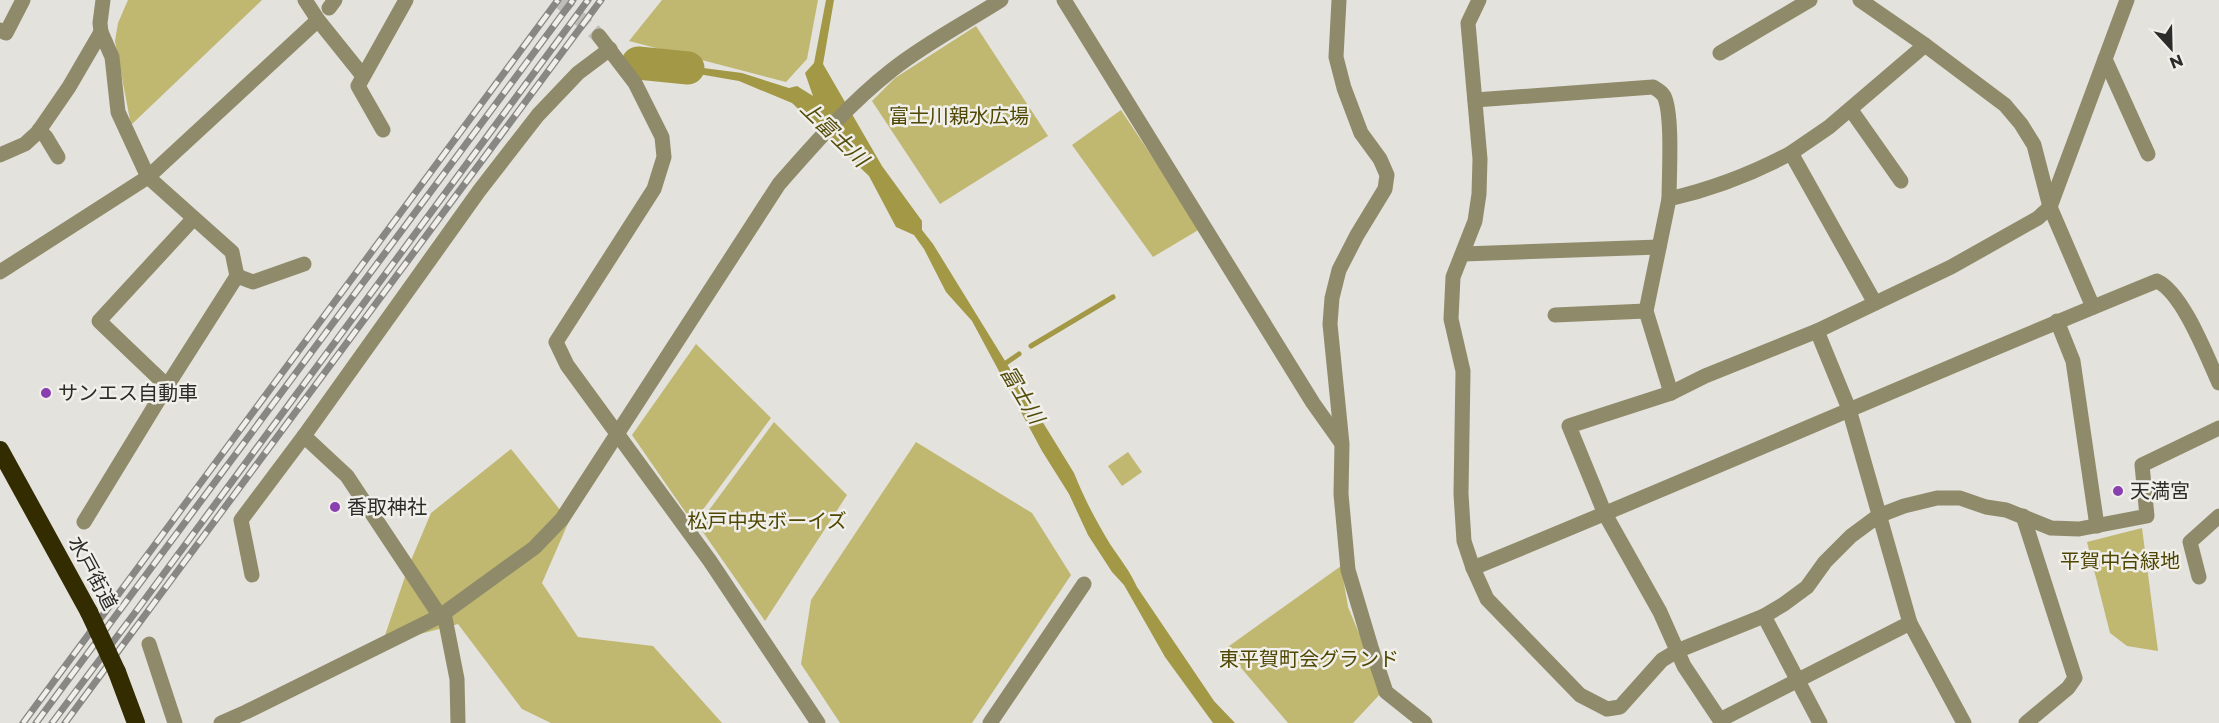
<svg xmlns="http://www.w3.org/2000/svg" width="2219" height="723" viewBox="0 0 2219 723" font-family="Montserrat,'Noto Sans JP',sans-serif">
  <rect width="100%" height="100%" fill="#e3e2dd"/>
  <!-- green -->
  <g fill="#c0b771">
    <polygon points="128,0 262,0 131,125 115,41 118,23"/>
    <polygon points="662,0 818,0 807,59 786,82 629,41"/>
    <polygon points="976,26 1048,136 940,204 872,101 895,78"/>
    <polygon points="1121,110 1200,229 1153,257 1072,145"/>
    <polygon points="696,344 771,418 693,523 632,435"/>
    <polygon points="774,422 847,495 765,621 698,525"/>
    <polygon points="916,442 1032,513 1071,575 972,723 840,723 801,664 811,600"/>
    <polygon points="511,449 569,521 542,583 578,637 653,646 722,723 551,723 522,709 458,624 382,644 409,565 431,513"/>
    <polygon points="1128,452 1142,472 1122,486 1108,466"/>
    <polygon points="2142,528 2158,651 2127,646 2110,633 2087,542"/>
    <polygon points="1341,566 1348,607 1383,691 1353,723 1288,723 1225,649"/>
  </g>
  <!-- water -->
  <path fill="#a29845" d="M 826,0 L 834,0 L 823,64 L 882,166 L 922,221 L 922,230 L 933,244 L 1074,473 C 1084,498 1096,521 1110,544 C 1120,559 1130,571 1137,587 L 1214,701 L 1235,723 L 1213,723 L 1165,657 L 1124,585 L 1112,572 L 1088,535 L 1069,494 L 1042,451 L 972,321 L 946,292 L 924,249 L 914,235 L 896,227 L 869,176 L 792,103 L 739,81 L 681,71 L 645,70 L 641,60 L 742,73 L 789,88 L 797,86 L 813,96 L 805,73 L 814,63 Z"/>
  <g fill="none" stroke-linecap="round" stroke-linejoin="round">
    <!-- stream -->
    <g stroke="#a29845" stroke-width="5">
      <polyline points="1031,346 1113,297"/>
      <polyline points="1003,365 1019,354"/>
    </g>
    <!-- river -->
    <polyline stroke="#a29845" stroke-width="33" points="638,63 688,68"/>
    <!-- minor-tunnel -->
    <polyline stroke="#bebeb9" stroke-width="15" stroke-dasharray="15 8" stroke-linecap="butt" points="559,0 599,36"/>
    <!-- minor -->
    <g stroke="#8f8b6a" stroke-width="15">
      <polyline points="103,0 100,23 101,32 112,57 118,112 148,177 232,252 237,276 167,386 99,321 194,218"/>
      <polyline points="305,0 318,20 363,76"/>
      <polyline points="1064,0 1313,403 1340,441"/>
      <polyline points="1339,0 1336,57 1344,88 1361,133 1380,159 1387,175 1385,189 1357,235 1339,270 1332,298 1330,324 1342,444 1341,494 1348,570 1371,647 1386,692 1425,723"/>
      <polyline points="1479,0 1468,23 1480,159 1479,194 1475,221 1453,277 1451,319 1463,371 1461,494 1464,541 1473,568 1487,599 1580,695 1607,709 1620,707 1662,660 1677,651 1764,616 1784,604 1807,587 1825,562 1851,536 1878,516 1904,506 1937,498 1960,498 1986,507 2006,510 2051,528 2079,529 2147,516 2142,465 2219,428"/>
      <polyline points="1860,0 1925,45 2005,105 2021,124 2034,145 2050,207 2093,307"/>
      <polyline points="329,8 335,0"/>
      <polyline points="0,30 6,33 23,0"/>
      <polyline points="599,36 635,83 662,137 664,157 654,189 556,342 567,365 710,561 818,723"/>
      <polyline points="1720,53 1810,0"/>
      <polyline points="2105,59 2148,154"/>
      <path d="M 1475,100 L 1653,87 C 1658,90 1661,91 1664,96 C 1673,114 1669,176 1669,199"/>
      <polyline points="1851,110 1901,181"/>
      <polyline points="39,130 46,137 58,157"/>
      <polyline points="383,130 358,86 406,0"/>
      <polyline points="0,155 25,144 38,132 69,87 101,32"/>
      <polyline points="1463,254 1659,247"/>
      <polyline points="0,272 148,177 318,20"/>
      <polyline points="237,276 253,282 304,264"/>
      <polyline points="1875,303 1791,153 1829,127 1925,45"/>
      <polyline points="1555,315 1646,311"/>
      <polyline points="2057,321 2073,361 2097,526"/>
      <polyline points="1817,331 1849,409 1910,623 1964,723"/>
      <path d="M 1671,393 L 1646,311 L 1669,199 C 1712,189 1752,174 1791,153"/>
      <polyline points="304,436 479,191 538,115 578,73 610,49"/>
      <polyline points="2023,516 2075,678 2068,688 2026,723"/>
      <polyline points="84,522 167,386"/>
      <path d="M 1473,568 C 1702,475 1928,374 2157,281 C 2183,293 2207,357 2219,383"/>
      <polyline points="252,575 241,520 304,436 347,476 440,616"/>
      <polyline points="2199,577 2190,542 2219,516"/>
      <polyline points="444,613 457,679 458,723"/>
      <polyline points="1764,616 1820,723"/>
      <polyline points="1910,623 1720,720 1684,666 1660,612 1605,514 1569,426 1671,393 1705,376 1817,331 1951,267 2038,218 2050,207 2127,0"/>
      <polyline points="149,644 175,723"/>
      <path d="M 221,723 L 246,712 L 440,616 L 534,548 L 562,519 L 779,184 C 814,144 851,102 892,70 C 926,43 965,23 1001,0"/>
      <polyline points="990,723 1084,584"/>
    </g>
    <!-- highway -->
    <g stroke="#322c00" stroke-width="18">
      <polyline points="0,450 89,612"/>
      <polyline points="117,672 136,723"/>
    </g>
    <!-- rail casing -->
    <g stroke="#888784" stroke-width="7">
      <g id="rail">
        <polyline points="23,723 558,0"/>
        <polyline points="36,723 573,0"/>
        <polyline points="52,723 134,614 588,0"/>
        <polyline points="65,723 601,0"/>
      </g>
    </g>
    <!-- rail -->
    <use href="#rail" stroke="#f0efea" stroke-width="4.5" stroke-dasharray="14" stroke-linecap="butt"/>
    <!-- highway-bridge -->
    <polyline stroke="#322c00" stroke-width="18" points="89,612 117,672"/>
  </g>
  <!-- markers -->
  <g fill="#893fb0" stroke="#f0efea" stroke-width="2">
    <circle cx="46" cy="393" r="6"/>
    <circle cx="2118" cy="491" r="6"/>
    <circle cx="335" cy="507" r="6"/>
  </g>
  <g text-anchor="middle" stroke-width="5" stroke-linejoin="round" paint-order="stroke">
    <!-- park labels -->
    <g font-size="20" fill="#4f4703" stroke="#f0efea">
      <text x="959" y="123">富士川親水広場</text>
      <text x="767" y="528">松戸中央ボーイズ</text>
      <text x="2120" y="568">平賀中台緑地</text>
      <text x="1309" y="666">東平賀町会グランド</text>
    </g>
    <!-- poi labels -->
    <g font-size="20" fill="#2c2c2a" stroke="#f0efea" text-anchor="start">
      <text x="58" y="400">サンエス自動車</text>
      <text x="2130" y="498">天満宮</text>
      <text x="347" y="514">香取神社</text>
    </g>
    <!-- street labels -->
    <g font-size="20" fill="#2c2c2a" stroke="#f0efea">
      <text transform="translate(93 573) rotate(62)" y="7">水戸街道</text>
    </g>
    <!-- water labels -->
    <g font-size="21" font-style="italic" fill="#534b09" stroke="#f0efea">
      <text transform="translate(834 134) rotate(44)" y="7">上富士川</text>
      <text transform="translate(1022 395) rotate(59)" y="7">富士川</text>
    </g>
  </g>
  <!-- north arrow -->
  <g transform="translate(2171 48) rotate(158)" stroke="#f0efea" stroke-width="4.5" paint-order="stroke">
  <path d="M0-4.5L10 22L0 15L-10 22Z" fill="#2c2c2a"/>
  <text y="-9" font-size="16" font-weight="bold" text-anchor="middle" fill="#2c2c2a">N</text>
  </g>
</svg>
